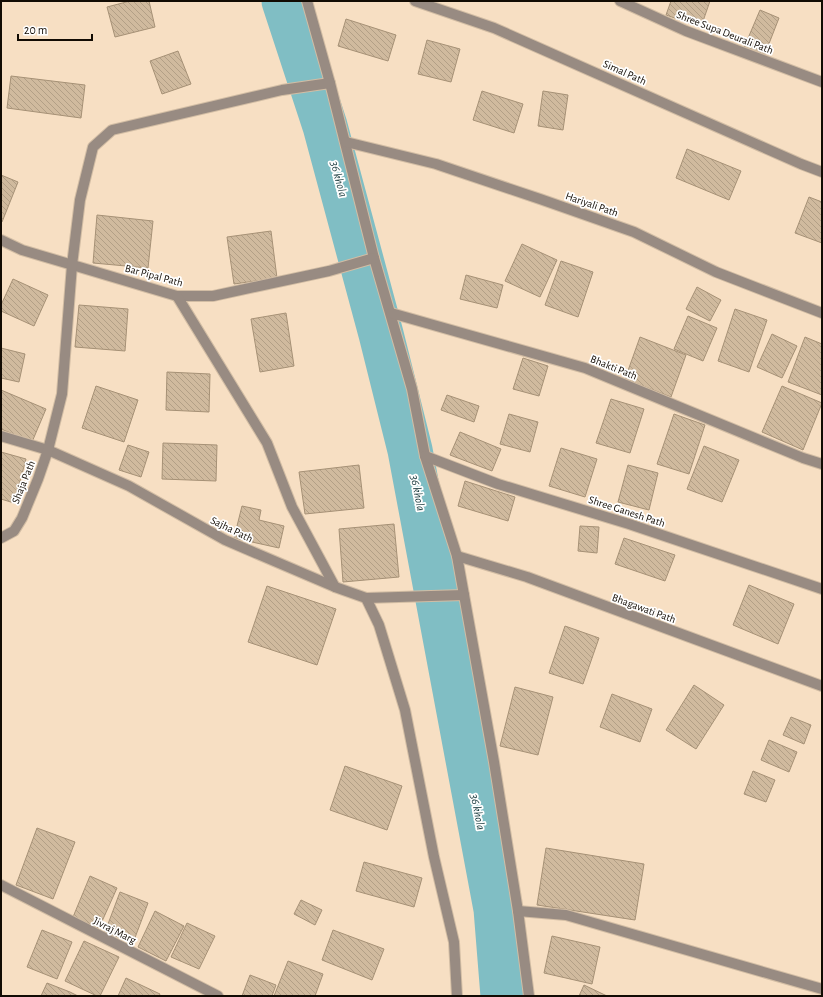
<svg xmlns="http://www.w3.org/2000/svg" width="823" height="997" viewBox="0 0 823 997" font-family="'Alegreya Sans',sans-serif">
  <defs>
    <pattern id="building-back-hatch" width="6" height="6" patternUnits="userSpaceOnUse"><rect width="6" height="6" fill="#d0ba9e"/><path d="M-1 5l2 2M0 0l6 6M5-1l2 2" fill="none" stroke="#b29f86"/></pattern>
  </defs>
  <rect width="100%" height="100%" fill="#f7dfc3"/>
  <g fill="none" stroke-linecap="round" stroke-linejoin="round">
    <!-- river -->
    <polyline stroke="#80bec4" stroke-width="45" points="284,1 325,126 381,334 410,450 496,909 503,996"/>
  </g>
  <!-- building -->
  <g fill="url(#building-back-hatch)" stroke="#a69176">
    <polygon points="130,1 149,1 155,27 115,37 107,7"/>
    <polygon points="671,1 710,1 701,27 666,15"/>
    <polygon points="760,10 779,18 763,59 743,50"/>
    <polygon points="346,19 396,35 388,61 338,46"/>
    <polygon points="427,40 460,49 451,82 418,74"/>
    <polygon points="178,51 191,84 162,94 150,61"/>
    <polygon points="11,76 85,85 81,118 7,108"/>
    <polygon points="482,91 523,104 514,133 473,120"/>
    <polygon points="543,91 568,95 563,130 538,126"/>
    <polygon points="687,149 741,171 729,200 676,178"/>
    <polygon points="1,175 18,182 2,222 1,221"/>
    <polygon points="809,197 822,202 822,243 795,233"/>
    <polygon points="97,215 153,221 148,268 93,263"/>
    <polygon points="271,231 277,278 234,284 227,237"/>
    <polygon points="522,244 557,260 540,297 505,281"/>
    <polygon points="561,261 593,272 578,317 545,305"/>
    <polygon points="466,275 503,285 497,308 460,299"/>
    <polygon points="13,279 48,295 34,326 1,311 1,305"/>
    <polygon points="697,287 721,300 710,321 686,309"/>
    <polygon points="79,305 128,309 125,351 75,347"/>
    <polygon points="735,309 767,320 749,372 718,361"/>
    <polygon points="286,313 294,366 260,372 251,319"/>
    <polygon points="688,316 717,328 703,361 674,349"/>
    <polygon points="772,334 797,346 782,378 757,367"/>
    <polygon points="640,337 686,355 671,397 625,379"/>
    <polygon points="805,337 822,344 822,395 788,382"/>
    <polygon points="1,348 25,354 19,382 1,378"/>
    <polygon points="523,358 548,366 539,396 513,389"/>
    <polygon points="167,372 210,374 209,412 166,410"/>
    <polygon points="96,386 138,400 124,442 82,428"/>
    <polygon points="782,386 822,403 803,450 762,432"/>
    <polygon points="1,390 46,409 32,442 1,429"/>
    <polygon points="447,395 479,406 474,422 441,410"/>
    <polygon points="611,399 644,409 630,453 596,443"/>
    <polygon points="509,414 538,422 530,452 500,444"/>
    <polygon points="674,414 705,425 689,474 657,464"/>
    <polygon points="460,432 501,449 492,471 450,455"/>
    <polygon points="163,443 217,445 216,481 162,479"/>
    <polygon points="128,445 149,452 141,477 119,470"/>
    <polygon points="704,446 739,460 722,502 687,489"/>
    <polygon points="561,448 597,459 585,497 549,486"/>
    <polygon points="1,452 26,459 14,503 1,499"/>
    <polygon points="359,465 364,508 305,514 299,472"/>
    <polygon points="628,465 658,473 649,510 618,502"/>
    <polygon points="465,481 515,497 508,521 458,506"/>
    <polygon points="242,506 261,510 259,520 284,526 279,548 234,538"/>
    <polygon points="394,524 399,577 343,582 339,529"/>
    <polygon points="580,526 599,527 597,553 578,551"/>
    <polygon points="624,538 675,555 665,581 615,564"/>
    <polygon points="749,585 794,604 778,644 733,625"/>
    <polygon points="267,586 336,609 317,665 248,642"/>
    <polygon points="565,626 599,638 583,684 549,673"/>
    <polygon points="694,685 724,705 696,749 666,730"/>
    <polygon points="515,687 553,697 538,755 500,746"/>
    <polygon points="612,694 652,709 640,742 600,727"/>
    <polygon points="791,717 811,725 804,744 783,735"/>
    <polygon points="769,740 797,752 789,772 761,760"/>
    <polygon points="345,766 402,786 387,830 330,810"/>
    <polygon points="753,771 775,780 766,802 744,794"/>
    <polygon points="37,828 75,842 53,899 16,885"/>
    <polygon points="546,848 644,864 635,920 537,905"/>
    <polygon points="364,862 422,878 414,907 356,891"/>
    <polygon points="90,876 117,888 99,928 73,917"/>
    <polygon points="120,892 148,903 133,943 105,932"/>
    <polygon points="301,900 322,910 315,925 294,914"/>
    <polygon points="155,911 184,926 166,961 138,947"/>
    <polygon points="187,923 215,936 199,969 171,957"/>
    <polygon points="42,930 72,942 57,979 27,967"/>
    <polygon points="333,930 384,949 372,980 322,960"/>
    <polygon points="552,936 600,947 592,984 544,973"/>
    <polygon points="84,941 119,957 100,996 97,996 65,981"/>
    <polygon points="288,961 323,974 315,996 274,996"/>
    <polygon points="250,975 276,985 272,996 242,996"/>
    <polygon points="126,978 160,994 159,996 118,996"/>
    <polygon points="47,983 70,992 78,996 41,996"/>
    <polygon points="584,985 607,996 579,996"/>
  </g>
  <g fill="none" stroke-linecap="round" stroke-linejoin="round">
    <!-- street casing -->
    <g stroke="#d2bda4" stroke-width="12">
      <g id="street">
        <polyline points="307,1 330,83 374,258 412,389 425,456 457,556 494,762 518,911 529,996"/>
        <polyline points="415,1 494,28 801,164 822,172"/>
        <polyline points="620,1 686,31 822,82"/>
        <polyline points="346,142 436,164 540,199 634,232 716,272 822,313"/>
        <polyline points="1,240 22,250 177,296 213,296 329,271 374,258"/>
        <polyline points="177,296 267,443 292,507 335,587"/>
        <polyline points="391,313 585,368 803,458 822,464"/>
        <polyline points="1,436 48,450 129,486 225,540 335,587 366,598 464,595"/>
        <polyline points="425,456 498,484 629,524 822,589"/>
        <polyline points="1,538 14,531 22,518 38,479 48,450 62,394 72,265 80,200 93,147 112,130 282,90 330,83"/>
        <polyline points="457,556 527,577 822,686"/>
        <polyline points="366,598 379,625 405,710 434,857 454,942 457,996"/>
        <polyline points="1,885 218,996"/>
        <polyline points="518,911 566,915 822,989"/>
      </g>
    </g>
    <!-- street -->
    <use href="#street" stroke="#988b82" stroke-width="10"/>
  </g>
  <g text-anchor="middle" stroke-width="3.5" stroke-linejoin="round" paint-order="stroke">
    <!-- street labels -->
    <g font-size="11" fill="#120b03" stroke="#fff">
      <text transform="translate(725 32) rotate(21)" y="4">Shree Supa Deurali Path</text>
      <text transform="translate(625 72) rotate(24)" y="4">Simal Path</text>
      <text transform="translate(592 204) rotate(19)" y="4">Hariyali Path</text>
      <text transform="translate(154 275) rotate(15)" y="4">Bar Pipal Path</text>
      <text transform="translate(614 367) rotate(22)" y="4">Bhakti Path</text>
      <text transform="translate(23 482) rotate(-68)" y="4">Shaja Path</text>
      <text transform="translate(627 511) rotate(18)" y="4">Shree Ganesh Path</text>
      <text transform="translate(232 529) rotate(26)" y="4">Sajha Path</text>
      <text transform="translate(644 608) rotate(20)" y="4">Bhagawati Path</text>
      <text transform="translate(115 930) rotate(27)" y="4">Jivraj Marg</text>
    </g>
    <!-- water labels -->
    <g font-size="12" font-style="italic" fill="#18383b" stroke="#fff">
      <text transform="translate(339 179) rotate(75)" y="4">36 khola</text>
      <text transform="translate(418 493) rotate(79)" y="4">36 khola</text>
      <text transform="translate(478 812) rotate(79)" y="4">36 khola</text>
    </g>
  </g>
  <!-- border -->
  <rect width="823" height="997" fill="none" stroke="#120b03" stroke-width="4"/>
  <!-- scale -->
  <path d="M18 34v6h74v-6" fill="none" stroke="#120b03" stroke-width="2"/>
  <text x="24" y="34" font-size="12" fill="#120b03" stroke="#ffffff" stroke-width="3" paint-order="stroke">20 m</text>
</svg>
